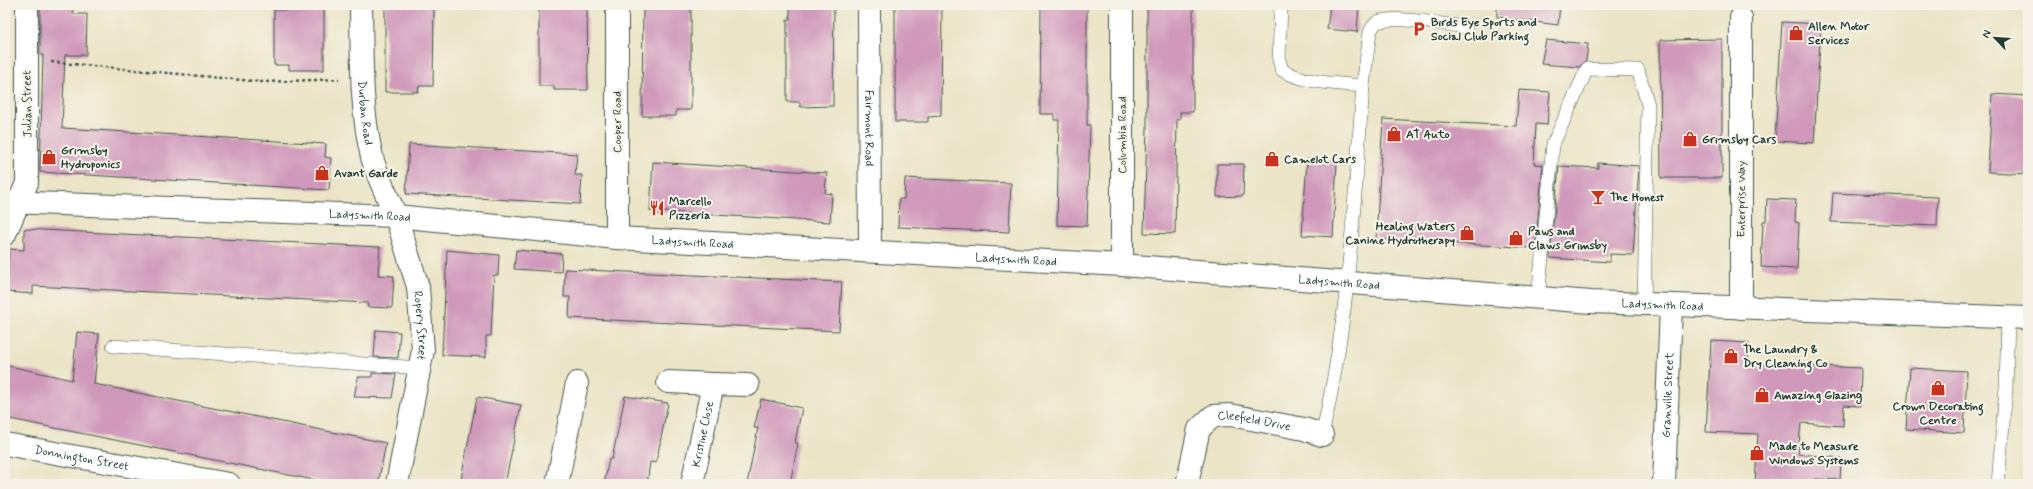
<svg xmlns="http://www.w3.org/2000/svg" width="2033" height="489" viewBox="0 0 2033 489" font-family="Mynerve,sans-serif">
  <rect width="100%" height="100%" fill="#f7f3e8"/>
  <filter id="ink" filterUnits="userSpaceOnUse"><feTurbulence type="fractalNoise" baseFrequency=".025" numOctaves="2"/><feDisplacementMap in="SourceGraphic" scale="8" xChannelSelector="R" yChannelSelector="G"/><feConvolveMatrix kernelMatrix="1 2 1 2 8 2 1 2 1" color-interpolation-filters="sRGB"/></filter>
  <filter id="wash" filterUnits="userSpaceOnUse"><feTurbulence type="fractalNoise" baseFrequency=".012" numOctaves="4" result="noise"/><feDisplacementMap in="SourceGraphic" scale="16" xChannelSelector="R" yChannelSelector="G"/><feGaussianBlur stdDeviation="0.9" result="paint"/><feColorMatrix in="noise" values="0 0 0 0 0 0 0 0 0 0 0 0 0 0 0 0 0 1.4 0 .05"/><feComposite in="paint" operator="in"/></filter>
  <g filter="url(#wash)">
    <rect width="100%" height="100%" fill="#ebe4c6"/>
    <g id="blocks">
      <!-- building -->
      <g fill="#d099bb">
        <polygon points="40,5 73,5 73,14 87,14 86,55 65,55 62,128 326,144 325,157 331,158 329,190 40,172 43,55 40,55"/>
        <polygon points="289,5 324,5 324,70 289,70 289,65 274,65 274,10 289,10"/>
        <polygon points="385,5 434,5 433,86 419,86 418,92 385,92"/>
        <polygon points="539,5 587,5 588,90 554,90 554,86 539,86"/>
        <polygon points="643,5 691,5 691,110 676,110 676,116 642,116"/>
        <polygon points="790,5 834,5 833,106 800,107 800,102 787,102 787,20 790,20"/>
        <polygon points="895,5 942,5 941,116 928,117 928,122 895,122"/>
        <polygon points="1041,5 1087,5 1087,125 1090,125 1087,226 1057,225 1059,120 1054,120 1054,114 1040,114"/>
        <polygon points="1147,5 1193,5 1193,112 1180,112 1180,119 1177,119 1175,234 1144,233 1147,128"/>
        <polygon points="1330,5 1359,5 1357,32 1327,29"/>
        <polygon points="1497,5 1560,5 1558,25 1497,17"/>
        <polygon points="1782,22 1821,24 1814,143 1775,141"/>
        <polygon points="1722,39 1722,178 1661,178 1660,40"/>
        <polygon points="1546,40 1588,44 1586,61 1579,67 1541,64"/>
        <polygon points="1519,90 1550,92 1547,125 1536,124 1534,164 1543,165 1535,248 1376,239 1383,119 1516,126"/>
        <polygon points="1992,94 2028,96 2028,174 1988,172"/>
        <polygon points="409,144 577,154 575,175 582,175 580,204 406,194"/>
        <polygon points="1307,159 1337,161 1333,237 1302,235"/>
        <polygon points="653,162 827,173 825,193 832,194 830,222 650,211"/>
        <polygon points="1598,163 1639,166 1633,255 1610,254 1610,262 1550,258 1559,166 1598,168"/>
        <polygon points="1217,164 1244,164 1243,196 1217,197"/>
        <polygon points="905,178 1011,183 1009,232 898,227 899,199 904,199"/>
        <polygon points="1833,193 1938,197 1937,226 1831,222"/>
        <polygon points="1767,199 1796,200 1795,222 1799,223 1797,269 1761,267 1763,221 1766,221"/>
        <polygon points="24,229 380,247 378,275 394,276 392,308 367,307 368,303 33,286 33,294 7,292 9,249 24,250"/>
        <polygon points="447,250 499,255 498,275 494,275 491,336 486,336 486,357 442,355"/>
        <polygon points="516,250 562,254 561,272 514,269"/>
        <polygon points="565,269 842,282 839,331 569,318 570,297 564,297"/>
        <polygon points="376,330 400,332 398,358 374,357"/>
        <polygon points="77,332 99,334 94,384 386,443 378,484 334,484 5,418 5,365 72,380"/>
        <polygon points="1711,341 1749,343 1748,363 1861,368 1860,406 1844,405 1843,426 1801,423 1798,454 1841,458 1840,480 1815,479 1815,484 1755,484 1758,434 1706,432"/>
        <polygon points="1910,368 1967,371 1964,433 1906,429"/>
        <polygon points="372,373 396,374 392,398 354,397 358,377 372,377"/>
        <polygon points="625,396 668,403 656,463 650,462 647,484 604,484 609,459 612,459"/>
        <polygon points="477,397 521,405 505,484 460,484"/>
        <polygon points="761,399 802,408 795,442 798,443 790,484 747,484 758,428 754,428"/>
      </g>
    </g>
  </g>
  <g filter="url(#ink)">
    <use href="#blocks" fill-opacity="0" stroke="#3e564a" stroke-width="1"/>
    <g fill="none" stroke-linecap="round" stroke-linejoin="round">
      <!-- lane casing -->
      <g stroke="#3e564a" stroke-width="14">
        <g id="lane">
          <path d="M 1281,5 L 1279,60 L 1282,70 C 1306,84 1336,83 1363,86 C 1354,203 1349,321 1322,435"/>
          <path d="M 1363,86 L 1370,32 C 1372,28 1374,24 1378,22 C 1393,15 1448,25 1466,27"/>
          <polyline points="1538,298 1553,144 1587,69 1638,70 1648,105 1644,305"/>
          <polyline points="113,346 420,368"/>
          <polyline points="1998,484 2006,388 2008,317"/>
        </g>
      </g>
      <!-- street casing -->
      <g stroke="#3e564a" stroke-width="24">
        <g id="street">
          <polyline points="617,5 617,238"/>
          <path id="s1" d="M 869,5 L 870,251"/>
          <path id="s2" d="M 396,216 L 418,287 L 423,350 L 397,484"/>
          <polyline points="5,234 27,183 27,5"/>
          <polyline points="1122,265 1122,5"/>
          <polyline points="1741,308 1741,18"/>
          <polyline points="668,382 713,384"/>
          <path id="s3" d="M 5,444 L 229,484"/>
          <polyline points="557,484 577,383"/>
          <path id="s4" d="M 692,484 L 713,384 L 748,385"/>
          <path id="s5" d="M 1187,484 L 1199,429 L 1213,416 L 1230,415 L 1304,429 L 1322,435"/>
          <path id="s6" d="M 1664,484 L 1671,306"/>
        </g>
      </g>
      <!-- secondary casing -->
      <g stroke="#3e564a" stroke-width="24">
        <g id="secondary">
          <path id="s7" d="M 361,5 C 362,56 360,107 372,157 C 377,177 388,197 396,216"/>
          <path id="s8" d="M 5,202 L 396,216 L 617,238 L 1122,265 L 1591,302 L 2028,318"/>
        </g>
      </g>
      <!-- path -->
      <polyline stroke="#3e564a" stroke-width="2.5" stroke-dasharray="3 3" stroke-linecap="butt" points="51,62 264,82 339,79"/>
      <!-- lane -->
      <use href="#lane" stroke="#fff" stroke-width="13"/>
      <!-- street -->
      <use href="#street" stroke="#fff" stroke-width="22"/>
      <!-- secondary -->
      <use href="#secondary" stroke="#fff" stroke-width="22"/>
    </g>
  </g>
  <!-- icons -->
  <defs>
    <g id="parking-bare" transform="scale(1.2)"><path d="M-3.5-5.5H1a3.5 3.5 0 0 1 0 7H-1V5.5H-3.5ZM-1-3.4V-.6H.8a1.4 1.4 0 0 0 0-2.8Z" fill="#c8321e" stroke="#f7f3e8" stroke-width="2.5" paint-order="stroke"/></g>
    <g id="shop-bare" transform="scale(1.2)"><path d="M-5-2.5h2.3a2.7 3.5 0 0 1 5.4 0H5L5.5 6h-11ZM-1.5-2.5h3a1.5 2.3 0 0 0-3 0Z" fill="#c8321e" stroke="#f7f3e8" stroke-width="2.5" paint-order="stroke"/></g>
    <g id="bar-bare" transform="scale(1.2)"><path d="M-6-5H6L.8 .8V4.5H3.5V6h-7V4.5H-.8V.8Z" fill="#c8321e" stroke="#f7f3e8" stroke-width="2.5" paint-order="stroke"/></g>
    <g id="restaurant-bare" transform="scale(1.2)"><path d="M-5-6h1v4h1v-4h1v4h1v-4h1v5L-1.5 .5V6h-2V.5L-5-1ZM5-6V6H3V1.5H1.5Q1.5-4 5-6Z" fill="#c8321e" stroke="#f7f3e8" stroke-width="2.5" paint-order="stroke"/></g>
  </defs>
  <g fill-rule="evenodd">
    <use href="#parking-bare" x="1419" y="29"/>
    <use href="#shop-bare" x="1796" y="33"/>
    <use href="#shop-bare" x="1394" y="134"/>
    <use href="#shop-bare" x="1690" y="139"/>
    <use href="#shop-bare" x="49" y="157"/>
    <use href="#shop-bare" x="1272" y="159"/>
    <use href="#shop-bare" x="322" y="173"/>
    <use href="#bar-bare" x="1598" y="197"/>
    <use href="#restaurant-bare" x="657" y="208"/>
    <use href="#shop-bare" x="1467" y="233"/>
    <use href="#shop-bare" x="1516" y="238"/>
    <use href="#shop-bare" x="1731" y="356"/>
    <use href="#shop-bare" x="1938" y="388"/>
    <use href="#shop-bare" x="1762" y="395"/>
    <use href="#shop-bare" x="1757" y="453"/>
  </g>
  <g text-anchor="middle" stroke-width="4" stroke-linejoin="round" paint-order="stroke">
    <!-- poi labels -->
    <g font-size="12" font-weight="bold" fill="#1f3d34" stroke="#f7f3e8" text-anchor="start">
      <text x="1431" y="26">Birds Eye Sports and<tspan x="1431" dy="14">Social Club Parking</tspan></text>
      <text x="1808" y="30">Allen Motor<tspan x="1808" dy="14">Services</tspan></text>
      <text x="1406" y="138">AT Auto</text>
      <text x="1702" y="143">Grimsby Cars</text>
      <text x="61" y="154">Grimsby<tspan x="61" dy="14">Hydroponics</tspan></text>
      <text x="1284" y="163">Camelot Cars</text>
      <text x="334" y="177">Avant Garde</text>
      <text x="1610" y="201">The Honest</text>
      <text x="669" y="205">Marcello<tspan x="669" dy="14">Pizzeria</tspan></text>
      <text x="1455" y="230" text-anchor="end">Healing Waters<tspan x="1455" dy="14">Canine Hydrotherapy</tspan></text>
      <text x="1528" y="235">Paws and<tspan x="1528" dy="14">Claws Grimsby</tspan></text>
      <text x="1743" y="353">The Laundry &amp;<tspan x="1743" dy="14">Dry Cleaning Co</tspan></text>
      <text x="1774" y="399">Amazing Glazing</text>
      <text x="1938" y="410" text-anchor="middle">Crown Decorating<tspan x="1938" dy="14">Centre</tspan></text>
      <text x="1769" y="450">Made to Measure<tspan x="1769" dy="14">Windows Systems</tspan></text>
    </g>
    <!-- street labels -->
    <g font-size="12" fill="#1f3d34" stroke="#f7f3e8">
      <text transform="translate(27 104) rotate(-91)" y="4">Julian Street</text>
      <text dy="4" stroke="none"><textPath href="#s7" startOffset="108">Durban Road</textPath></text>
      <text transform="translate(617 122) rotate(-90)" y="4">Cooper Road</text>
      <text dy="4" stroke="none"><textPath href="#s1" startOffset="123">Fairmont Road</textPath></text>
      <text transform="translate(1122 135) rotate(-90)" y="4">Columbia Road</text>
      <text transform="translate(1741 199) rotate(-90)" y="4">Enterprise Way</text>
      <text dy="4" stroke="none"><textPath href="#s8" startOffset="365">Ladysmith Road</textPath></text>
      <text dy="4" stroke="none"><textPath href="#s8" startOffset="689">Ladysmith Road</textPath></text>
      <text dy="4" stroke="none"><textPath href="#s8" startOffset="1013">Ladysmith Road</textPath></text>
      <text dy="4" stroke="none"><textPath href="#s8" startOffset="1337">Ladysmith Road</textPath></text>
      <text dy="4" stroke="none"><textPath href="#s8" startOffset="1661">Ladysmith Road</textPath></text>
      <text dy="4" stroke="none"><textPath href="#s2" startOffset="113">Ropery Street</textPath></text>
      <text dy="4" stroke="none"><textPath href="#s6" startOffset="89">Granville Street</textPath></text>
      <text dy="4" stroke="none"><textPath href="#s5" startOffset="117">Cleefield Drive</textPath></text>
      <text dy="4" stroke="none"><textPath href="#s4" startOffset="51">Kristine Close</textPath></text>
      <text dy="4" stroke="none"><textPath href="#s3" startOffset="78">Donnington Street</textPath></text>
    </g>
  </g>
  <!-- margin -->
  <rect width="2033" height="489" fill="none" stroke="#f7f3e8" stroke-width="20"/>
  <!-- north arrow -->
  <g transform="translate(1995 38) rotate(295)" stroke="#f7f3e8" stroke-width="3" paint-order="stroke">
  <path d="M0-3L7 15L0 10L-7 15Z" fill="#1f3d34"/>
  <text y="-6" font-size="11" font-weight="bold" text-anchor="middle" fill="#1f3d34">N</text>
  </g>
</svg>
